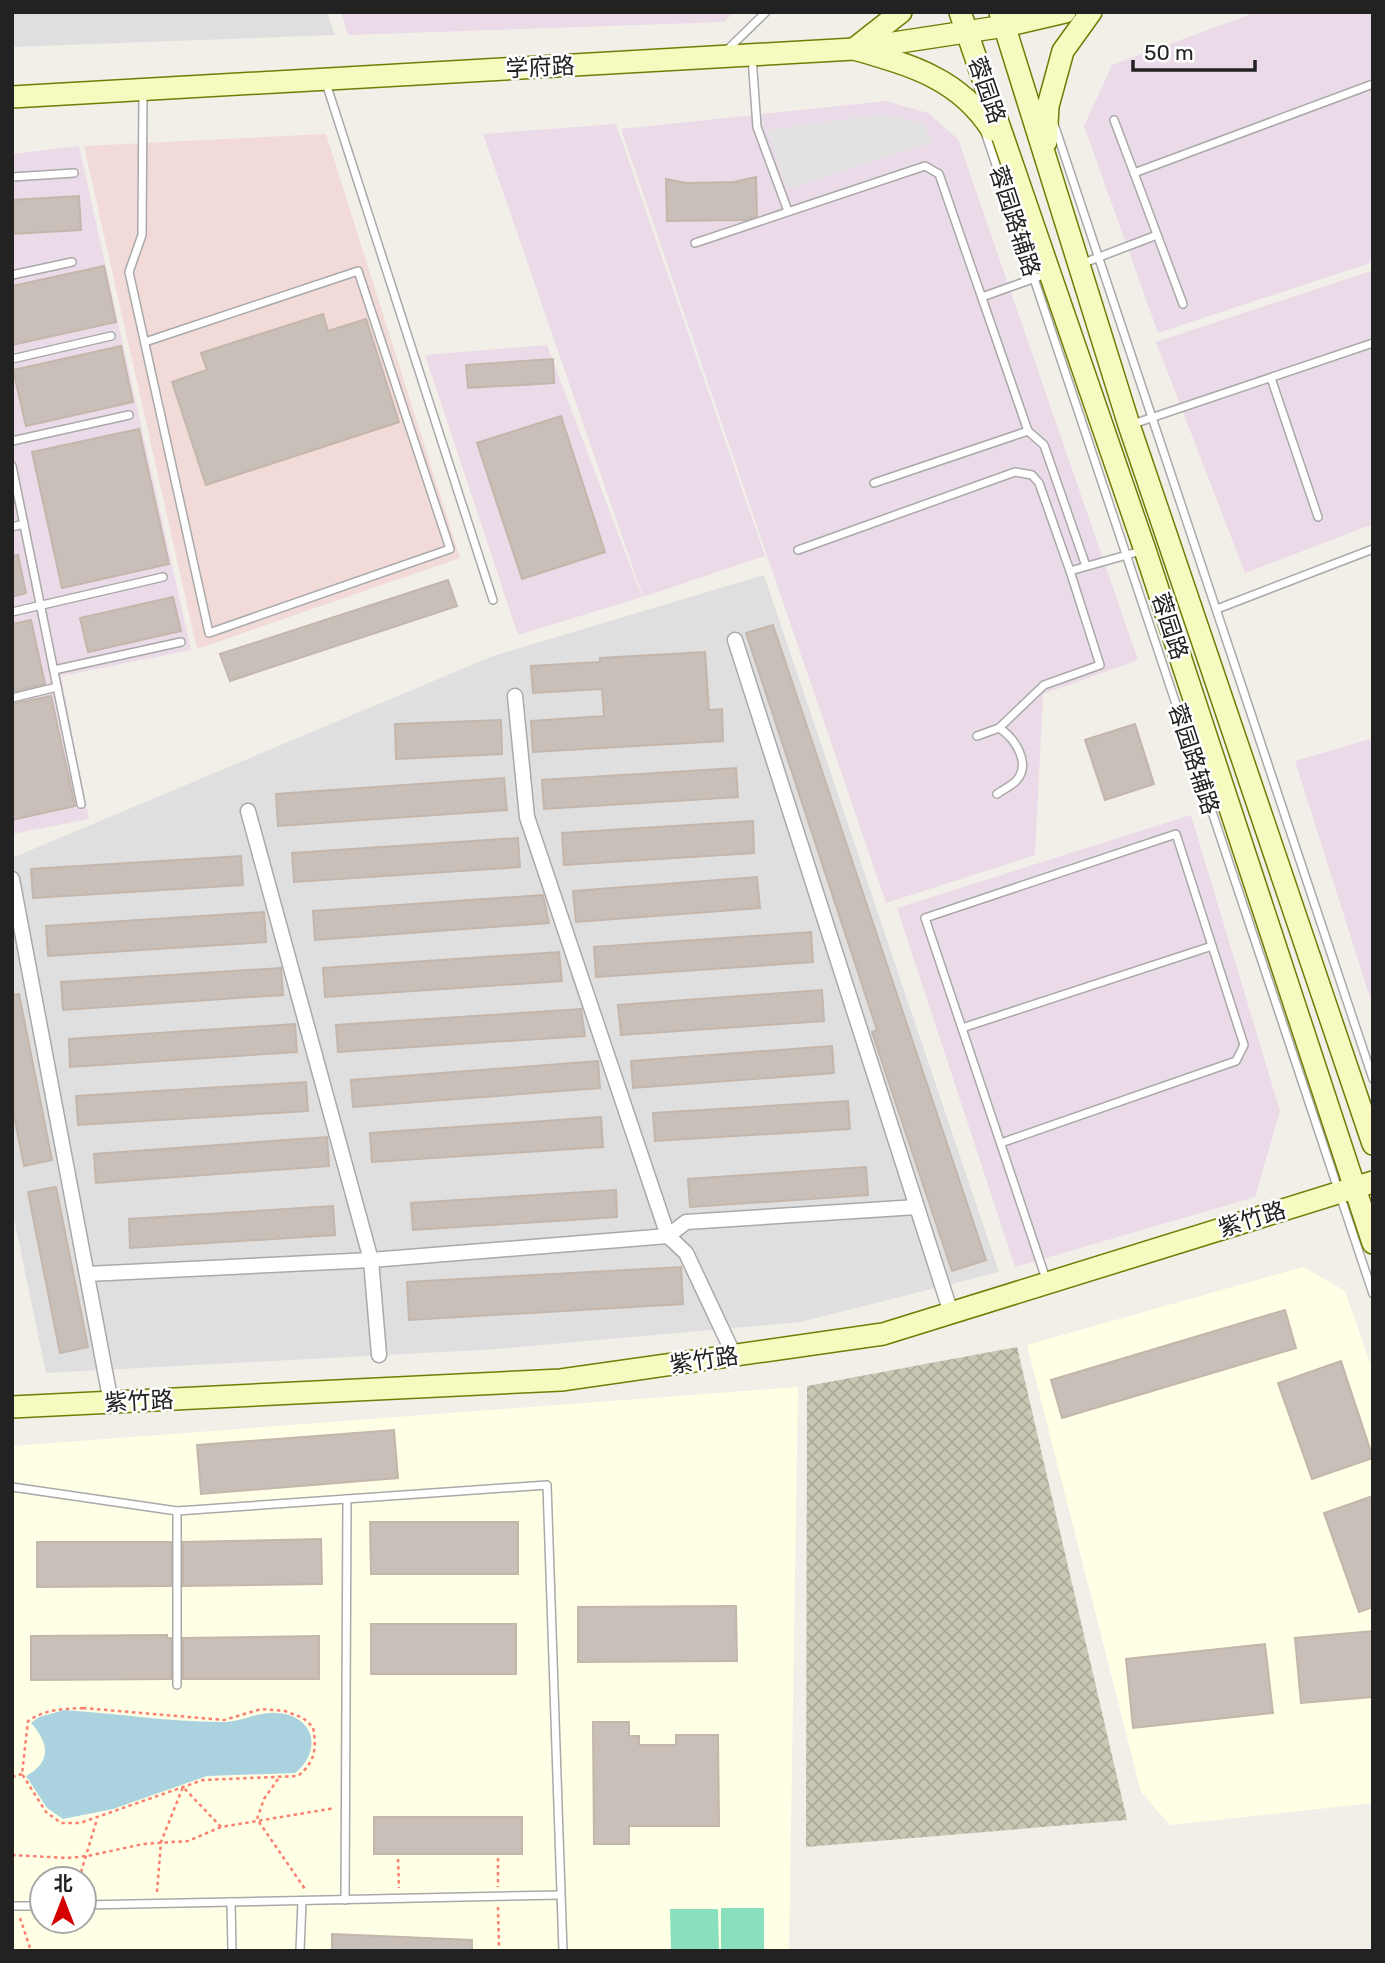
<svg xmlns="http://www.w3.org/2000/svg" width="1385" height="1963" viewBox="0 0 1385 1963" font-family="Rubik,'Noto Sans SC',sans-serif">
  <defs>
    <pattern id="construction-cross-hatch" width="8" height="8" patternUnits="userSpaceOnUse" patternTransform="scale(1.75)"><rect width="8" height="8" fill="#c7c7b4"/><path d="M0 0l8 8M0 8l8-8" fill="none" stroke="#abab9a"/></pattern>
  </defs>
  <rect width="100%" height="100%" fill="#f2efe9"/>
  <!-- residential -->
  <g fill="#e0dfdf">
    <polygon points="12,12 327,12 335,35 12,47"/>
    <polygon points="764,575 999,1272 800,1322 498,1349 46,1373 12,1209 12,858 493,656"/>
  </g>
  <!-- commercial -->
  <polygon fill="#f2dad9" points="326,134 460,558 197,649 84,146"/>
  <!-- industrial -->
  <g fill="#ebdbe8">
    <polygon points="341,12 734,12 724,22 348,35"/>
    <polygon points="1257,12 1373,12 1373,262 1158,333 1084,126 1112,65"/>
    <polygon points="886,101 928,113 958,139 1138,660 1043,694 1035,855 886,903 621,129"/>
    <polygon points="616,124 765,556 643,597 483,134"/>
    <polygon points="79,146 191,650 61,676 89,819 12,834 12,154"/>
    <polygon points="1373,270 1373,524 1245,573 1156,342"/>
    <polygon points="547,345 642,597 518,635 425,355"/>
    <polygon points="1373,738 1373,1007 1295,761"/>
    <polygon points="1191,815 1280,1111 1255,1197 1015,1267 897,908"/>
  </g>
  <!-- education -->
  <g fill="#ffffe5" fill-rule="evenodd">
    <polygon points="1303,1267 1345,1291 1373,1372 1373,1803 1170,1825 1141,1792 1027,1345"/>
    <path d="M 798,1387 L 789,1951 L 12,1951 L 12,1446 ZM 42,1879 L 84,1879 L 84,1921 L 42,1921 Z"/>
  </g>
  <!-- construction -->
  <polygon fill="url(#construction-cross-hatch)" points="1017,1347 1127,1820 806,1847 807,1386"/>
  <!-- pitch -->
  <g fill="#88e0be">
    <rect x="721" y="1908" width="43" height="43"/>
    <polygon points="670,1909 718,1909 719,1951 671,1951"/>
  </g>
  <!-- parking -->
  <polygon fill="#e2e2e2" points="884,114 921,123 934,142 787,189 767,130"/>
  <!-- water -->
  <path fill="#aad3df" d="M 64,1710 C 116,1713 168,1722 221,1722 C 246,1722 263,1707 289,1715 C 319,1725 317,1756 295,1773 L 207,1776 L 113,1809 L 63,1819 L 47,1808 L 26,1776 C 53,1761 48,1742 31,1723 L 39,1717 Z"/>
  <!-- building -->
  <g fill="#c7bfb8" stroke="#c4b6ab" stroke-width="2">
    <polygon points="756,177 757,216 746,220 667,221 666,179 687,183 734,182"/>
    <polygon points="79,196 81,230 12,234 12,200"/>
    <polygon points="104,266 116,322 12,345 12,286"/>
    <polygon points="323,314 328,331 366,319 399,422 206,485 172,382 207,370 201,353"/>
    <polygon points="121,346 133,402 26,426 13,370"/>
    <polygon points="553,359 554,383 468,388 466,365"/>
    <polygon points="561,416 605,552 522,579 477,443"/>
    <polygon points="139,429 169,564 62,588 32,452"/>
    <polygon points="18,555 26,593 12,597 12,556"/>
    <polygon points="448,580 457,606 230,681 220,654"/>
    <polygon points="173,597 181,631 88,652 80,618"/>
    <polygon points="31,620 45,684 12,692 12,624"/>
    <polygon points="773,625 986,1260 952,1271 872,1032 877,1030 746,633"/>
    <polygon points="705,652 709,710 722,709 723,741 533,752 531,721 604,716 602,689 533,693 531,666 600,662 600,658"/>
    <polygon points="51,696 75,806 12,820 12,704"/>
    <polygon points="501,720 502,754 396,759 395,724"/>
    <polygon points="1135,724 1154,784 1105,800 1085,740"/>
    <polygon points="736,768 738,797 544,809 542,780"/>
    <polygon points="504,778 507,810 278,826 276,794"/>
    <polygon points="753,821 754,853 564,865 562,833"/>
    <polygon points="518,838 520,867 294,882 292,853"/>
    <polygon points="241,856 243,885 33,898 31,869"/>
    <polygon points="757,877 760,908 576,922 573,891"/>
    <polygon points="543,895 549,923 315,940 313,911"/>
    <polygon points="264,912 266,942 48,956 46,926"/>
    <polygon points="811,932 813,962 596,977 594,947"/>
    <polygon points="559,952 562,981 325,997 323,968"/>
    <polygon points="281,968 283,995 63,1010 61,982"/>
    <polygon points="822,990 824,1021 621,1035 618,1005"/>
    <polygon points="19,994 52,1160 24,1166 12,1106 12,995"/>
    <polygon points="581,1009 585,1036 338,1052 336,1025"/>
    <polygon points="295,1024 297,1052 70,1067 69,1039"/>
    <polygon points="832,1046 834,1073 633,1088 631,1061"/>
    <polygon points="598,1061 600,1088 353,1107 351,1080"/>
    <polygon points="306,1082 308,1111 78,1125 76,1096"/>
    <polygon points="848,1101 850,1129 655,1141 653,1113"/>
    <polygon points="601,1117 603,1147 372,1162 370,1133"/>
    <polygon points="327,1137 329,1166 96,1183 94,1154"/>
    <polygon points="866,1167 868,1195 690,1207 688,1179"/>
    <polygon points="56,1187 88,1347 60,1353 28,1192"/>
    <polygon points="616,1190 617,1217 413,1230 411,1203"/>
    <polygon points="333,1206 335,1235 130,1248 129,1219"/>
    <polygon points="681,1267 683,1304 409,1320 407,1282"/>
    <polygon points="1285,1310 1296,1348 1062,1418 1051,1380"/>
    <polygon points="1341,1361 1373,1458 1312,1479 1278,1383"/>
    <polygon points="394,1430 398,1478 201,1494 197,1445"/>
    <polygon points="1373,1496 1373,1607 1359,1612 1324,1513"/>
    <polygon points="370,1522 518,1522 518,1574 371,1574"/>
    <polygon points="321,1539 322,1584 183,1586 183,1542"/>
    <polygon points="37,1542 171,1542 171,1586 37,1587"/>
    <polygon points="736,1606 737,1661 578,1662 578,1607"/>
    <rect x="371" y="1624" width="145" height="50"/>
    <polygon points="1373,1631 1373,1697 1301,1703 1295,1638"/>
    <polygon points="167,1635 167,1638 171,1638 171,1679 31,1680 31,1636"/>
    <polygon points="319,1636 319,1679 183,1679 183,1638"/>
    <polygon points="1265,1644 1273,1713 1133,1728 1126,1659"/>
    <polygon points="593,1722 629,1722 629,1736 639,1736 639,1745 676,1745 676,1735 718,1735 719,1826 629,1826 629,1844 594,1844"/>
    <rect x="374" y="1817" width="148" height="37"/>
    <polygon points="332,1934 472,1940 472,1951 332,1951"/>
  </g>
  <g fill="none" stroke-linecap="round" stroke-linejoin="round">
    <!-- lane casing -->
    <g stroke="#a9a9a9" stroke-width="10">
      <g id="lane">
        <polyline points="726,51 766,12"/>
        <polyline points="752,57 757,127 788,211"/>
        <polyline points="325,80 493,600"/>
        <polyline points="143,91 142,235 129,272 209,633 450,549 358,271 145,342"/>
        <polyline points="1114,120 1134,173 1373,84"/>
        <polyline points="1054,124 1373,1079"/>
        <polyline points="985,132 1373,1294"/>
        <polyline points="1134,173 1183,304"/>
        <polyline points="12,177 74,173"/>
        <polyline points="695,243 925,166 939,174 1028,431"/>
        <polyline points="1081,264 1157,235"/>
        <polyline points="12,275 72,262"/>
        <polyline points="982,297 1038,277"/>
        <polyline points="12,359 111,336"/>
        <polyline points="1271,378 1318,517"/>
        <polyline points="1133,424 1373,343"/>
        <polyline points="12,441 129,415"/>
        <polyline points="12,466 81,804"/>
        <polyline points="874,483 1028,431 1044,445 1086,566"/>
        <polyline points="12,527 24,524"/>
        <polyline points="798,550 1015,472 1032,475 1039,483 1070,571 1141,551"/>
        <polyline points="1217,609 1373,549"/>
        <polyline points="12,612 163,577"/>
        <polyline points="54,670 181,642"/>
        <polyline points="12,698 57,687"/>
        <polyline points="977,736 999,728 1044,685 1100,665 1070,571"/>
        <path d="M 997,794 C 1002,790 1011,786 1016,781 C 1032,764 1015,738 999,728"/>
        <polyline points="962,1028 1212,946"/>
        <polyline points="1001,1143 1236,1061 1244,1045 1176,834 925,918 1047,1282"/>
        <polyline points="12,1487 177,1511 547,1485 563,1951"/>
        <polyline points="177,1511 177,1685"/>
        <polyline points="345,1900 347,1499"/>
        <polyline points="231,1902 232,1951"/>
        <polyline points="84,1905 560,1895"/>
        <polyline points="12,1906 42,1906"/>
        <polyline points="300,1951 302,1901"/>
      </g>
    </g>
    <!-- street casing -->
    <g stroke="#a9a9a9" stroke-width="17">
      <g id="street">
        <polyline points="735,640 951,1313"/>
        <polyline points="515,696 527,817 668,1236 686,1253 734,1355"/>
        <polyline points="248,811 371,1260 379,1355"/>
        <polyline points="12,879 111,1403"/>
        <polyline points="87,1274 371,1260 668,1236 686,1222 917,1207"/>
      </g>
    </g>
    <!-- secondary casing -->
    <g stroke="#707d05" stroke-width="24">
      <g id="secondary">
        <path d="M 901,12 L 854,49 C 910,65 959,78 992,130"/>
        <polyline points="960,12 1145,550 1373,1243"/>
        <polyline points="1000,12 1129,425 1373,1144"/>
        <polyline points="12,97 854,49 1005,26 1065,12"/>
        <polyline points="1046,142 1048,106 1063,51 1091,12"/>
        <polyline points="12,1407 561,1380 883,1334 1373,1182"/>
      </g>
    </g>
    <!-- path -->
    <g stroke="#fa8072" stroke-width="2.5" stroke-dasharray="3.5 3.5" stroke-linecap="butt">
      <path d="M 83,1708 L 224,1720 L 261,1709 L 285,1711 L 303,1718 L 313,1727 C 317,1749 315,1762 298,1776 L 203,1780 L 80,1823 L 61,1823 L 46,1812 L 22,1774 L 28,1721 C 46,1709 62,1709 83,1708 Z"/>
      <polyline points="12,1777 22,1774"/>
      <polyline points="278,1779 264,1799 257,1819 305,1889"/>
      <polyline points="12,1855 67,1858 88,1856 143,1844 188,1841 221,1827 335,1808"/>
      <polyline points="498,1858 498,1887"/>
      <polyline points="398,1859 399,1888"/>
      <polyline points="79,1879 97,1819"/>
      <polyline points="157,1892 161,1842 183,1787 221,1827"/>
      <polyline points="498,1907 499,1951"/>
      <polyline points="20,1918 31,1951"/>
    </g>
    <!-- lane -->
    <use href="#lane" stroke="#fff" stroke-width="7"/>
    <!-- street -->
    <use href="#street" stroke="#fff" stroke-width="14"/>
    <!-- secondary -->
    <use href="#secondary" stroke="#f7fabf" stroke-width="21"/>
  </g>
  <g text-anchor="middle" stroke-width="5" stroke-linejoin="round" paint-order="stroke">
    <!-- street labels -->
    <g font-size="23" fill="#222" stroke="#fff">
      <text transform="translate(540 67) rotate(-3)" y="8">学府路</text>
      <text transform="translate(987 90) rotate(71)" y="8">蓉园路</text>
      <text transform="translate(1015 221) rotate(72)" y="8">蓉园路辅路</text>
      <text transform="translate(1170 626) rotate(72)" y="8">蓉园路</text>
      <text transform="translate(1194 759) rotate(72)" y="8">蓉园路辅路</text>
      <text transform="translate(1252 1219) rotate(-17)" y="8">紫竹路</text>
      <text transform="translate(704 1360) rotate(-8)" y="8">紫竹路</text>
      <text transform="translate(139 1401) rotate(-3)" y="8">紫竹路</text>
    </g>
  </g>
  <!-- border -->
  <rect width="1385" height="1963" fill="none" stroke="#222222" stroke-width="28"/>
  <!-- north arrow -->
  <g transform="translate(63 1900)"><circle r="33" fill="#ffffff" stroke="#a7a7a7" stroke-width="2"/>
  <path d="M0-5L12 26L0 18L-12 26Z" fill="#d40000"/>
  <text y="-10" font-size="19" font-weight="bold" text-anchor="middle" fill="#222222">北</text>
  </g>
  <!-- scale -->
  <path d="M1133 60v10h122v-10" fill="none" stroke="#222222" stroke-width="3.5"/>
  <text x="1144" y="60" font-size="21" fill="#222222" stroke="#ffffff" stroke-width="5" paint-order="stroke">50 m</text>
</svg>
